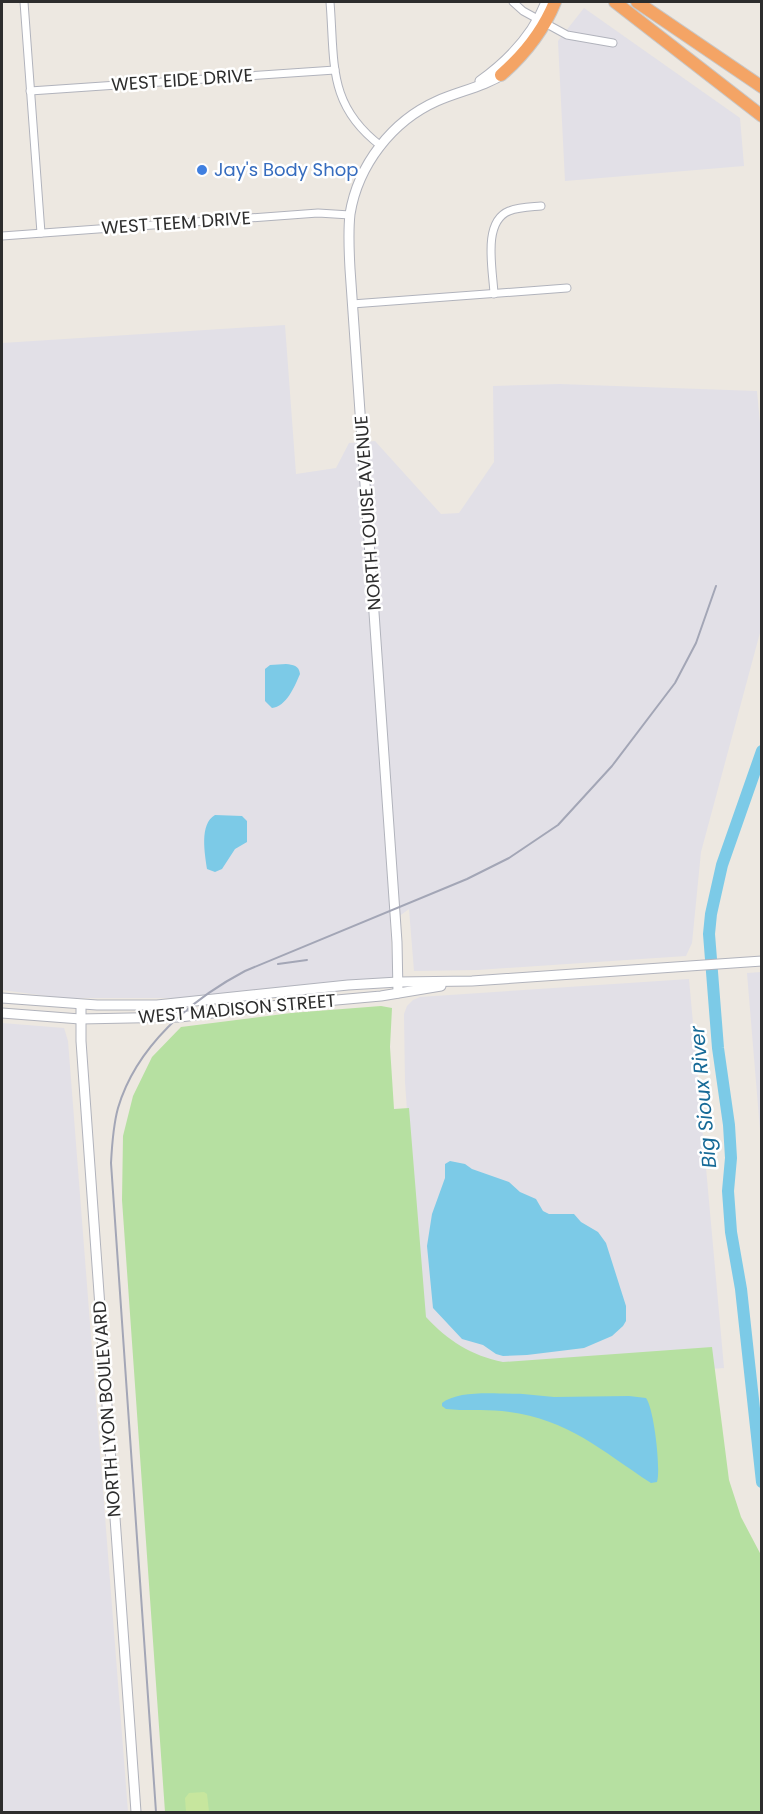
<svg xmlns="http://www.w3.org/2000/svg" width="763" height="1814" viewBox="0 0 763 1814" font-family="Poppins,sans-serif">
  <rect width="100%" height="100%" fill="#ede8e1"/>
  <!-- industrial -->
  <g fill="#e2e0e7">
    <polygon points="584,8 740,118 744,166 565,181 558,41"/>
    <polygon points="285,325 296,474 336,468 349,443 375,441 441,514 459,513 494,462 493,386 559,384 757,391 762,445 761,629 701,852 692,943 686,956 478,970 414,971 409,909 390,923 393,977 245,991 184,998 62,998 2,990 2,343"/>
    <polygon points="761,972 762,972 761,1142 747,973"/>
    <polygon points="689,979 724,1368 427,1390 405,1082 404,1014 407,1006 413,1000 420,997"/>
    <polygon points="2,1023 64,1028 68,1041 128,1812 2,1812"/>
  </g>
  <!-- green -->
  <path fill="#b6e0a1" d="M 381,1006 L 392,1008 L 390,1047 L 394,1109 L 409,1108 L 426,1317 C 447,1340 472,1356 503,1362 L 712,1347 L 729,1480 L 741,1517 L 761,1555 L 761,1812 L 165,1812 L 122,1200 L 123,1136 L 133,1096 L 152,1057 L 181,1027 L 291,1013 Z"/>
  <!-- pitch -->
  <polygon fill="#c7e69e" points="204,1792 207,1794 209,1812 186,1812 185,1798 189,1793"/>
  <!-- water -->
  <g fill="#7ccae7">
    <path d="M 286,664 C 293,665 299,665 300,674 C 295,686 286,707 272,708 L 265,701 L 265,669 L 270,665 Z"/>
    <path d="M 215,815 L 242,816 L 247,821 L 247,842 L 235,849 L 222,869 L 215,872 L 207,869 C 205,854 199,824 215,815 Z"/>
    <polygon points="450,1161 465,1164 472,1169 509,1182 520,1192 536,1199 543,1211 549,1214 574,1214 581,1222 598,1232 606,1243 626,1306 626,1321 623,1326 612,1336 584,1348 527,1355 503,1356 496,1354 483,1345 462,1339 433,1308 427,1246 432,1214 445,1178 445,1164"/>
    <path d="M 523,1394 L 554,1397 L 629,1396 L 646,1398 C 654,1408 661,1470 657,1482 L 651,1483 C 599,1449 567,1418 502,1411 C 483,1409 464,1411 446,1409 L 442,1406 L 442,1403 C 459,1389 501,1394 523,1394 Z"/>
  </g>
  <g fill="none" stroke-linecap="round" stroke-linejoin="round">
    <!-- river -->
    <polyline stroke="#7ccae7" stroke-width="12" points="762,751 722,865 711,914 709,934 718,1048 729,1125 731,1158 728,1191 731,1232 741,1289 762,1482"/>
    <!-- street casing -->
    <g stroke="#b1b3bc" stroke-width="9">
      <g id="street">
        <polyline points="24,2 41,233"/>
        <path d="M 330,2 C 335,63 327,105 381,146"/>
        <polyline points="513,2 523,11 567,35 613,43"/>
        <polyline points="30,91 335,70"/>
        <polyline points="2,236 318,213 350,215"/>
        <path d="M 494,294 C 493,270 482,222 509,211 C 519,207 530,207 541,206"/>
        <polyline points="352,304 567,288"/>
      </g>
    </g>
    <!-- secondary casing -->
    <g stroke="#b1b3bc" stroke-width="11">
      <g id="secondary">
        <path d="M 480,81 C 508,61 533,35 546,2"/>
        <path d="M 398,993 L 397,942 L 350,269 C 349,251 348,232 350,214 C 358,165 392,121 437,101 C 459,91 484,87 505,73"/>
        <polyline points="2,998 97,1005 157,1005 348,985 398,982 472,981 762,961"/>
        <polyline points="81,1005 81,1041 136,1812"/>
        <polyline points="2,1013 80,1019 180,1017 270,1006 381,996 441,986"/>
      </g>
    </g>
    <!-- highway casing -->
    <g stroke="#c8c8c8" stroke-width="14">
      <g id="highway">
        <polyline points="615,2 762,116"/>
        <polyline points="637,2 762,87"/>
        <path d="M 501,75 C 524,55 544,29 555,2"/>
      </g>
    </g>
    <!-- street -->
    <use href="#street" stroke="#fff" stroke-width="7"/>
    <!-- secondary -->
    <use href="#secondary" stroke="#fff" stroke-width="9"/>
    <!-- highway -->
    <use href="#highway" stroke="#f4a465" stroke-width="12"/>
    <!-- rail -->
    <g stroke="#a3a6b6" stroke-width="2">
      <polyline points="278,964 307,960"/>
      <path d="M 156,1812 L 111,1163 C 112,1144 113,1126 118,1108 C 136,1047 190,1000 245,971 L 467,879 L 509,858 L 558,825 L 612,766 L 675,683 L 696,643 L 716,586"/>
    </g>
  </g>
  <!-- markers -->
  <circle fill="#3f7fe0" stroke="#fff" stroke-width="2" cx="202" cy="170" r="6"/>
  <g text-anchor="middle" stroke-width="5" stroke-linejoin="round" paint-order="stroke">
    <!-- street labels -->
    <g font-size="18" fill="#2d2d2d" stroke="#fff">
      <text transform="translate(182 80) rotate(-4)" y="6">WEST EIDE DRIVE</text>
      <text transform="translate(176 223) rotate(-4)" y="6">WEST TEEM DRIVE</text>
      <text transform="translate(368 513) rotate(-94)" y="6">NORTH LOUISE AVENUE</text>
      <text transform="translate(237 1009) rotate(-5)" y="6">WEST MADISON STREET</text>
      <text transform="translate(107 1409) rotate(-94)" y="6">NORTH LYON BOULEVARD</text>
    </g>
    <!-- shop labels -->
    <g font-size="18" fill="#366cbe" stroke="#fff" text-anchor="start">
      <text x="214" y="176">Jay's Body Shop</text>
    </g>
    <!-- water labels -->
    <g font-size="20" font-style="italic" fill="#176a97" stroke="#fff">
      <text transform="translate(703 1097) rotate(-95)" y="7">Big Sioux River</text>
    </g>
  </g>
  <!-- border -->
  <rect width="763" height="1814" fill="none" stroke="#2d2d2d" stroke-width="6"/>
</svg>
